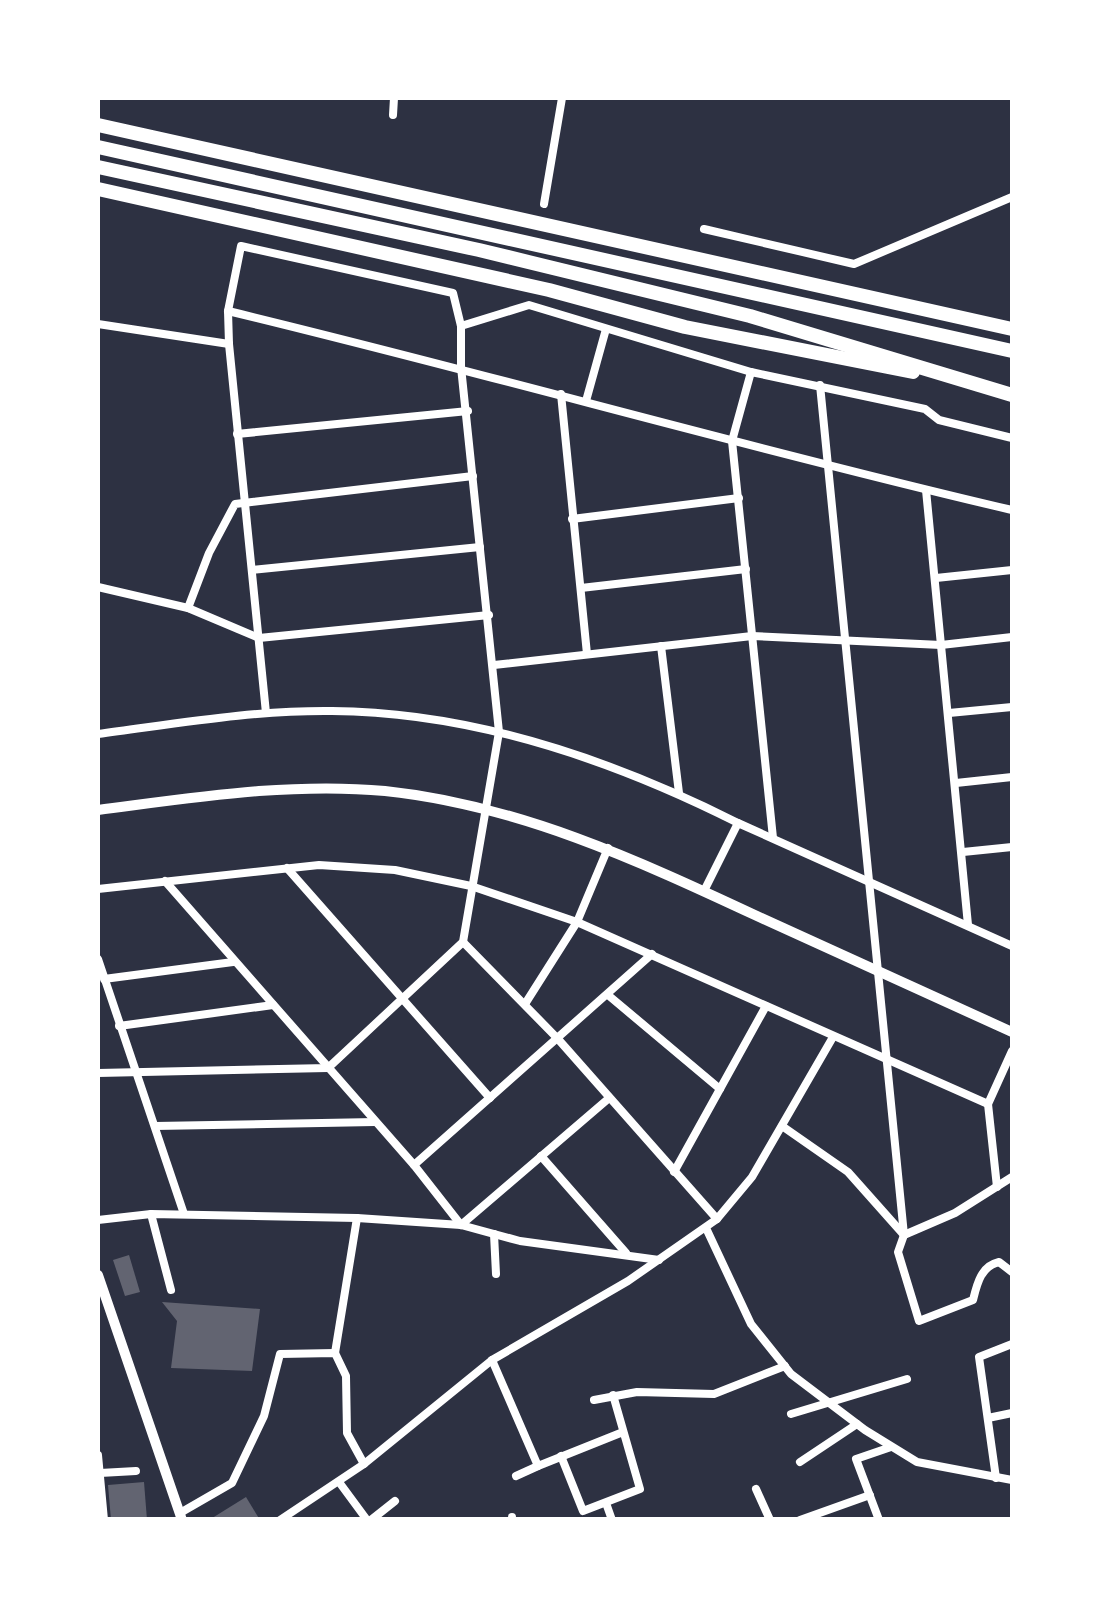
<svg xmlns="http://www.w3.org/2000/svg" width="1110" height="1617" viewBox="0 0 1110 1617" font-family="'Fira Sans Condensed',sans-serif">
  <rect width="100%" height="100%" fill="#2d3142"/>
  <!-- building -->
  <g fill="#626471">
    <polygon points="129,1255 140,1292 125,1296 113,1260"/>
    <polygon points="162,1302 260,1309 252,1371 171,1368 177,1321"/>
    <polygon points="144,1482 147,1520 111,1520 108,1485"/>
    <polygon points="246,1497 260,1520 209,1520"/>
  </g>
  <g fill="none" stroke-linecap="round" stroke-linejoin="round">
    <!-- minor -->
    <g stroke="#fff" stroke-width="8">
      <polyline points="393,115 394,98"/>
      <polyline points="544,204 562,98"/>
      <polyline points="704,229 854,264 1012,197"/>
      <path d="M 228,311 C 490,374 750,449 1012,510"/>
      <polyline points="98,324 229,344"/>
      <polyline points="461,326 529,305 751,372 925,409 939,420 1012,438"/>
      <polyline points="751,372 732,441 773,838"/>
      <path d="M 820,385 L 904,1235 L 898,1252 L 919,1321 L 973,1300 C 977,1284 981,1266 999,1262 L 1012,1272"/>
      <polyline points="561,394 587,654"/>
      <polyline points="586,401 606,329"/>
      <polyline points="237,434 468,411"/>
      <polyline points="926,490 968,925"/>
      <polyline points="572,519 739,498"/>
      <polyline points="252,570 480,547"/>
      <polyline points="936,578 1012,570"/>
      <polyline points="98,587 188,608 259,638 489,615"/>
      <polyline points="581,588 746,569"/>
      <polyline points="188,608 209,553 235,504 473,476"/>
      <polyline points="661,646 679,793"/>
      <polyline points="494,665 752,636 941,645 1012,637"/>
      <polyline points="949,713 1012,707"/>
      <path d="M 98,734 C 175,724 253,710 332,711 C 473,712 613,760 738,823"/>
      <polyline points="956,783 1012,777"/>
      <polyline points="963,852 1012,847"/>
      <polyline points="287,868 490,1098"/>
      <polyline points="165,881 414,1165 461,1225"/>
      <polyline points="98,889 319,865 395,870 471,886 577,922 988,1104 1012,1051"/>
      <polyline points="704,891 738,823 1012,946"/>
      <polyline points="463,942 558,1039 717,1219"/>
      <polyline points="98,959 184,1214"/>
      <polyline points="104,979 233,962"/>
      <polyline points="608,995 720,1089"/>
      <polyline points="525,1004 577,922 608,848"/>
      <polyline points="119,1026 273,1005"/>
      <polyline points="98,1073 328,1068 463,942 499,732 461,367 461,326 453,293 241,246 228,311 229,344 266,713"/>
      <polyline points="988,1104 997,1187"/>
      <polyline points="155,1126 375,1122"/>
      <polyline points="782,1126 848,1172 904,1235"/>
      <polyline points="541,1156 626,1253"/>
      <polyline points="414,1165 652,954"/>
      <polyline points="674,1172 766,1006"/>
      <polyline points="151,1214 171,1290"/>
      <polyline points="98,1220 151,1214 357,1218 461,1225 520,1241 659,1260"/>
      <polyline points="461,1225 608,1099"/>
      <polyline points="706,1228 751,1324 791,1374 865,1430 917,1462 1012,1480"/>
      <polyline points="494,1234 496,1274"/>
      <polyline points="904,1235 955,1213 1012,1177"/>
      <polyline points="335,1353 357,1218"/>
      <polyline points="492,1360 538,1466 623,1432"/>
      <polyline points="594,1400 637,1392 714,1394 785,1366"/>
      <polyline points="791,1414 907,1379"/>
      <polyline points="988,1418 1012,1413"/>
      <polyline points="98,1455 104,1520"/>
      <polyline points="561,1456 583,1511 640,1489 613,1395"/>
      <polyline points="800,1462 857,1424"/>
      <polyline points="100,1473 136,1471"/>
      <polyline points="516,1476 538,1466"/>
      <polyline points="996,1478 979,1357 1012,1344"/>
      <polyline points="339,1482 367,1520"/>
      <polyline points="756,1489 770,1520"/>
      <polyline points="606,1503 612,1520"/>
      <polyline points="180,1513 232,1483 264,1416 280,1354 335,1353 346,1376 347,1433 364,1464"/>
      <polyline points="512,1517 512,1520"/>
      <polyline points="280,1520 364,1464 492,1360 628,1281 717,1219 752,1177 833,1037"/>
      <polyline points="371,1520 395,1501"/>
      <polyline points="800,1520 870,1495"/>
      <polyline points="879,1520 856,1459 891,1447"/>
    </g>
    <!-- tertiary -->
    <g stroke="#fff" stroke-width="10">
      <path d="M 98,810 C 192,798 289,782 385,791 C 518,805 637,860 757,916 C 842,955 927,994 1012,1032"/>
      <polyline points="98,1275 182,1520"/>
    </g>
    <!-- trunk -->
    <g stroke="#fff" stroke-width="14">
      <polyline points="98,125 1012,329"/>
      <polyline points="98,147 1012,351"/>
      <polyline points="98,167 479,250 750,316 1012,395"/>
      <polyline points="98,189 549,290 685,327 913,372"/>
    </g>
  </g>
  <!-- border -->
  <rect width="1110" height="1617" fill="none" stroke="#ffffff" stroke-width="200"/>
</svg>
